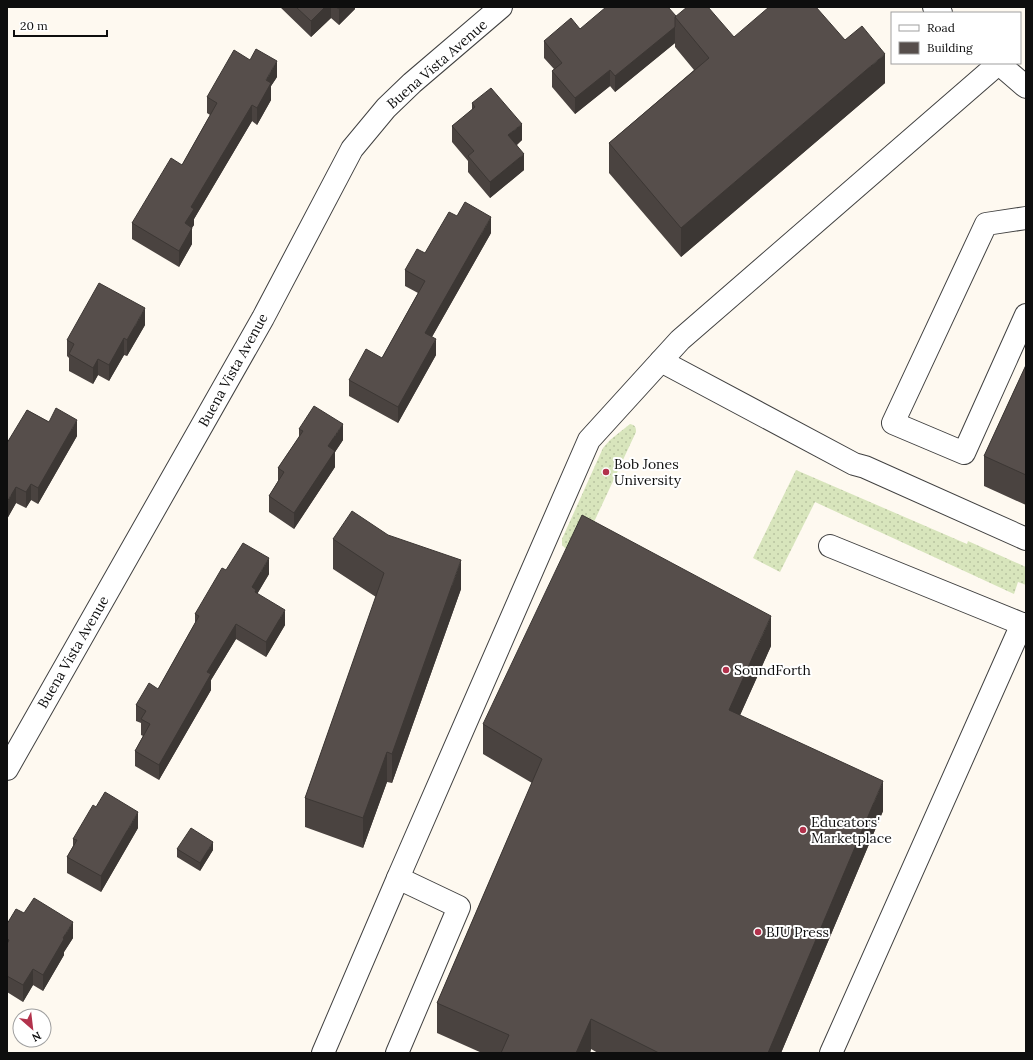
<svg xmlns="http://www.w3.org/2000/svg" width="1033" height="1060" viewBox="0 0 1033 1060" font-family="Lora,serif">
  <defs>
    <pattern id="grass-dots" width="8" height="8" patternUnits="userSpaceOnUse"><rect width="8" height="8" fill="#d8e5bc"/><path d="M2 2h.1M6 6h.1" fill="none" stroke="#b8c3a0" stroke-width="1.8" stroke-linecap="round"/></pattern>
  </defs>
  <rect width="100%" height="100%" fill="#fef9f0"/>
  <!-- grass -->
  <g fill="url(#grass-dots)">
    <path d="M 630,424 C 635,425 636,427 636,432 L 579,554 L 565,548 L 562,545 L 562,539 L 603,448 L 610,440 Z"/>
    <polygon points="796,470 967,544 968,541 1026,567 1026,585 1018,582 1014,594 815,502 780,572 753,558"/>
  </g>
  <g fill="none" stroke-linecap="round" stroke-linejoin="round">
    <!-- minor casing -->
    <g stroke="#414141" stroke-width="24">
      <g id="minor">
        <polyline points="934,7 941,13"/>
        <polyline points="998,63 1026,87"/>
        <polyline points="1026,218 986,224 893,423 964,453 1026,315"/>
        <polyline points="661,361 854,464 865,467 1026,539"/>
        <polyline points="830,546 1022,624"/>
        <polyline points="7,769 263,318 352,149 386,108 412,83 501,7"/>
        <polyline points="398,878 589,440 680,340 998,64"/>
        <polyline points="323,1053 398,878 459,907 397,1053"/>
        <polyline points="831,1053 1022,624 1026,625"/>
      </g>
    </g>
    <!-- minor -->
    <use href="#minor" stroke="#fff" stroke-width="22"/>
  </g>
  <!-- wall -->
  <g fill="#4a4340">
    <polygon points="280,7 355,7 355,9 339,25 331,18 311,37"/>
    <polygon points="676,16 734,37 845,40 885,83 681,257 609,173 609,143 694,70 675,47 675,43 615,92 610,86 575,114 552,87 552,71 554,69 544,58 544,41 580,29"/>
    <polygon points="277,77 271,86 271,100 257,125 252,121 194,219 194,225 192,227 192,244 179,267 132,239 132,223 182,165 210,115 207,113 207,97"/>
    <polygon points="472,103 522,140 517,145 524,170 490,198 468,172 468,161 452,142 452,126 472,110"/>
    <polygon points="491,233 432,337 436,355 398,423 349,396 349,380 382,358 418,293 405,286 405,270 425,253"/>
    <polygon points="145,325 127,356 124,355 109,381 98,375 93,384 69,371 69,358 67,356 67,340"/>
    <polygon points="1026,365 1026,505 984,486 984,456"/>
    <polygon points="27,410 49,422 77,436 38,504 31,500 26,508 16,503 7,519"/>
    <polygon points="299,429 343,440 335,452 335,467 294,529 269,512 269,496 278,481 278,468 299,437"/>
    <polygon points="333,539 461,589 392,783 387,782 363,848 305,827 305,798 376,597 333,569"/>
    <polygon points="226,570 269,574 257,594 285,625 266,657 236,639 211,680 211,690 159,780 135,766 135,751 143,736 141,735 141,723 136,721 136,705 158,689 195,623 195,614"/>
    <polygon points="771,646 740,715 883,811 781,1053 598,1053 591,1049 590,1053 482,1053 437,1033 437,1003 532,783 483,754 483,724"/>
    <polygon points="138,828 101,892 67,873 67,857 73,846 73,839"/>
    <polygon points="177,849 213,850 200,871 177,857"/>
    <polygon points="24,913 73,938 64,952 64,955 43,991 33,985 23,1002 7,992 7,924"/>
  </g>
  <!-- shaded-wall -->
  <g fill="#3c3734">
    <polygon points="325,7 331,7 331,18 311,37 311,21"/>
    <polygon points="341,7 355,7 355,9 339,25 339,9"/>
    <polygon points="675,27 675,43 615,92 615,76"/>
    <polygon points="885,54 885,83 681,257 681,228"/>
    <polygon points="277,61 277,77 271,86 271,100 257,125 257,108 266,80"/>
    <polygon points="610,70 610,86 575,114 575,98"/>
    <polygon points="252,105 252,121 194,219 194,225 185,239 185,223 191,207"/>
    <polygon points="522,124 522,140 508,151 508,135"/>
    <polygon points="524,154 524,170 490,198 490,182"/>
    <polygon points="491,217 491,233 425,349 425,333"/>
    <polygon points="192,228 192,244 179,267 179,251"/>
    <polygon points="145,308 145,325 127,356 127,340"/>
    <polygon points="124,338 124,355 109,381 109,365"/>
    <polygon points="436,339 436,355 398,423 398,407"/>
    <polygon points="98,359 98,375 93,384 93,368"/>
    <polygon points="77,420 77,436 38,504 38,488"/>
    <polygon points="343,424 343,440 335,452 335,467 294,529 294,513 328,446"/>
    <polygon points="31,484 31,500 26,508 26,492"/>
    <polygon points="16,487 16,503 7,519 7,502"/>
    <polygon points="269,558 269,574 256,596 252,587"/>
    <polygon points="461,560 461,589 392,783 392,754"/>
    <polygon points="285,610 285,625 266,657 266,642"/>
    <polygon points="771,616 771,646 729,740 729,710"/>
    <polygon points="236,624 236,639 211,680 211,690 159,780 159,765 207,672"/>
    <polygon points="387,752 387,782 363,848 363,818"/>
    <polygon points="883,781 883,811 781,1053 768,1053"/>
    <polygon points="138,812 138,828 101,892 101,876"/>
    <polygon points="213,842 213,850 200,871 200,863"/>
    <polygon points="73,922 73,938 64,952 64,955 43,991 43,975 63,938"/>
    <polygon points="33,969 33,985 23,1002 23,985"/>
    <polygon points="591,1019 591,1049 590,1053 576,1053"/>
  </g>
  <!-- building -->
  <g fill="#564e4b" stroke="#3c3734">
    <polygon points="296,7 325,7 311,21"/>
    <polygon points="336,7 341,7 339,9"/>
    <polygon points="606,7 668,7 676,16 675,17 675,27 615,76 610,70 575,98 552,71 562,63 544,41 571,18 580,29"/>
    <polygon points="687,7 708,7 734,37 769,7 816,7 845,40 862,26 885,54 681,228 609,143 709,58 675,17"/>
    <polygon points="256,49 277,61 266,80 271,83 257,108 252,105 191,207 194,209 185,223 192,228 179,251 132,223 171,158 182,165 217,103 207,97 234,50 250,60"/>
    <polygon points="491,88 522,124 508,135 524,154 490,182 468,156 474,151 452,126 475,107 472,103"/>
    <polygon points="465,202 491,217 425,333 436,339 398,407 349,380 366,349 382,358 425,281 405,270 417,249 425,253 449,212 457,216"/>
    <polygon points="99,283 145,308 127,340 124,338 109,365 98,359 93,368 69,354 74,344 67,340"/>
    <polygon points="1026,365 1026,475 984,456"/>
    <polygon points="314,406 343,424 328,446 335,451 294,513 269,496 284,472 278,468 303,431 299,429"/>
    <polygon points="56,408 77,420 38,488 31,484 26,492 16,487 7,502 7,443 27,410 49,422"/>
    <polygon points="352,511 388,535 461,560 392,754 387,752 363,818 305,798 384,573 333,539"/>
    <polygon points="582,515 771,616 729,710 883,781 768,1053 659,1053 591,1019 576,1053 501,1053 509,1035 437,1003 542,759 483,724"/>
    <polygon points="243,543 269,558 252,587 256,590 255,592 285,610 266,642 236,624 207,672 211,674 159,765 135,751 150,724 141,719 146,711 136,705 149,683 158,689 199,616 195,614 222,568 226,570"/>
    <polygon points="105,792 138,812 101,876 67,857 77,840 73,839 93,805 96,807"/>
    <polygon points="191,828 213,842 200,863 177,849"/>
    <polygon points="34,898 73,922 63,938 64,939 43,975 33,969 23,985 7,976 7,944 9,940 7,939 7,924 16,909 24,913"/>
  </g>
  <!-- markers -->
  <g fill="#b2324c" stroke="#fff" stroke-width="1.5">
    <circle cx="606" cy="472" r="4"/>
    <circle cx="726" cy="670" r="4"/>
    <circle cx="803" cy="830" r="4"/>
    <circle cx="758" cy="932" r="4"/>
  </g>
  <g text-anchor="middle" stroke-width="4" stroke-linejoin="round" paint-order="stroke">
    <!-- street labels -->
    <g font-size="14" fill="#0e0e0e" stroke="#fff">
      <text transform="translate(437 64) rotate(-41)" y="5">Buena Vista Avenue</text>
      <text transform="translate(233 370) rotate(-61)" y="5">Buena Vista Avenue</text>
      <text transform="translate(73 652) rotate(-60)" y="5">Buena Vista Avenue</text>
    </g>
    <!-- poi labels -->
    <g font-size="14" fill="#0e0e0e" stroke="#fff" text-anchor="start">
      <text x="614" y="469">Bob Jones<tspan x="614" dy="16">University</tspan></text>
      <text x="734" y="675">SoundForth</text>
      <text x="811" y="827">Educators'<tspan x="811" dy="16">Marketplace</tspan></text>
      <text x="766" y="937">BJU Press</text>
    </g>
  </g>
  <!-- border -->
  <rect width="1033" height="1060" fill="none" stroke="#0e0e0e" stroke-width="16"/>
  <!-- legend -->
  <rect x="891" y="12" width="130" height="52" fill="#ffffff" stroke="#9f9f9f"/>
  <rect x="899" y="25" width="20" height="6" fill="#ffffff" stroke="#9f9f9f"/>
  <text x="927" y="32" font-size="12" fill="#0e0e0e">Road</text>
  <rect x="899" y="42" width="20" height="12" fill="#564e4b" stroke="#9f9f9f"/>
  <text x="927" y="52" font-size="12" fill="#0e0e0e">Building</text>
  <!-- north arrow -->
  <g transform="translate(32 1028) rotate(152)"><circle r="19" fill="#ffffff" stroke="#9f9f9f"/>
  <path d="M0-3L7 15L0 10L-7 15Z" fill="#b2324c"/>
  <text y="-6" font-size="11" font-weight="bold" text-anchor="middle" fill="#0e0e0e">N</text>
  </g>
  <!-- scale -->
  <path d="M14 30v6h93v-6" fill="none" stroke="#0e0e0e" stroke-width="2"/>
  <text x="20" y="30" font-size="12" fill="#0e0e0e" stroke="#ffffff" stroke-width="3" paint-order="stroke">20 m</text>
</svg>
